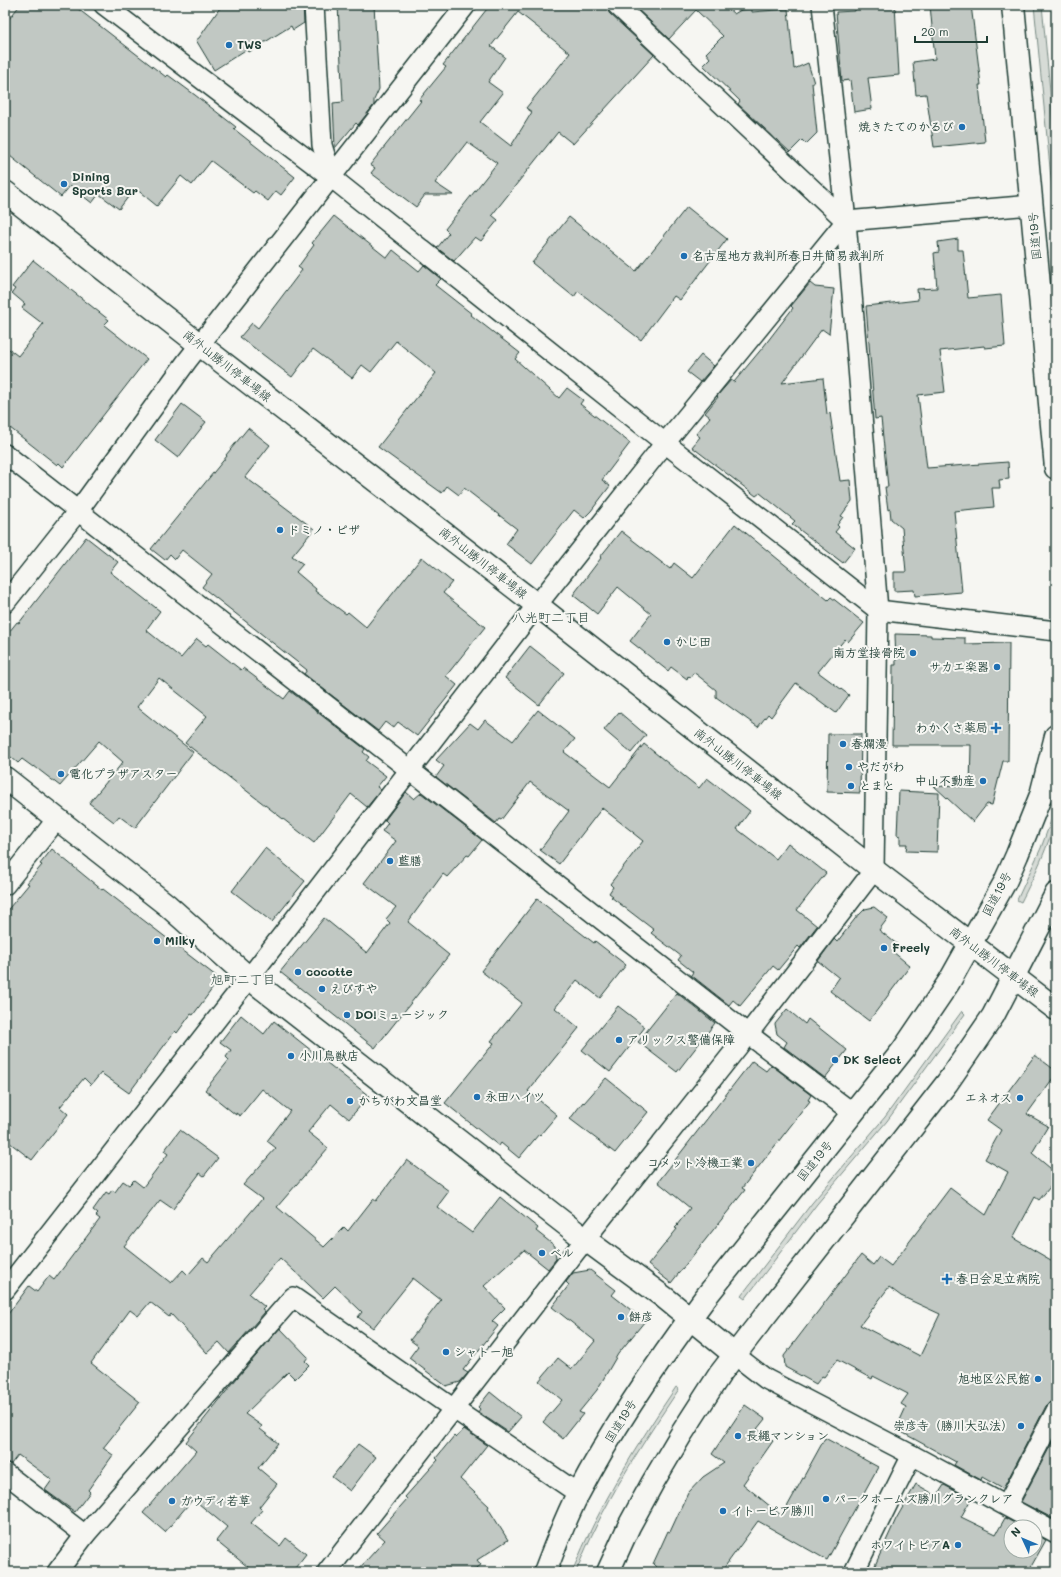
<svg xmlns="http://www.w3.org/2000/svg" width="1061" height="1577" viewBox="0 0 1061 1577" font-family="Mali,'Klee One',sans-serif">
  <rect width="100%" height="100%" fill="#f6f6f2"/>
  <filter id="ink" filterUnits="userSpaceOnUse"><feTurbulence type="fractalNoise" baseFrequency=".025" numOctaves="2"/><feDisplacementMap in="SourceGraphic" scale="8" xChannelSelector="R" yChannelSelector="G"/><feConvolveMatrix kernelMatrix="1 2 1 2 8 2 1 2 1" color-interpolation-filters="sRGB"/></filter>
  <g filter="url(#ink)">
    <!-- green -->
    <g fill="#d6dbd6" stroke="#7a8c85">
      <polygon points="1034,5 1042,5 1056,155 1056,229"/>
      <path d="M 1056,807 C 1056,833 1033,878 1021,902 L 1017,900 L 1041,848 Z"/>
      <polygon points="962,1011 965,1014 887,1121 817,1204 745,1299 741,1296 812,1203 885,1117"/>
      <path d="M 676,1387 L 679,1389 C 640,1447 601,1507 576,1572 L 572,1572 C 599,1506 636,1446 676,1387 Z"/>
    </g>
    <!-- building -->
    <g fill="#c1c8c3" stroke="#1f3d34" fill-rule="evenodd">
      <polygon points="20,5 73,5 166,77 168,75 195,95 236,127 234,129 295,177 281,195 276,191 268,201 255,191 253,193 211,161 192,185 181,176 157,206 135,188 119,209 99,194 92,203 70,186 61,197 5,152 5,24"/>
      <polygon points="222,5 303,5 304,23 293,30 291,26 249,52 247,49 214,70 196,40 199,38"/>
      <polygon points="338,5 374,5 379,89 374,100 374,105 358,125 356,123 335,148 333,103 343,102"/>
      <path d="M 490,5 L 606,5 L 609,13 L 654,55 L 573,144 L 558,132 L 492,215 L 498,220 L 481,241 L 475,237 L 454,261 L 437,248 L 449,233 L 445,229 L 497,163 L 467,142 L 435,183 L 453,195 L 425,195 L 416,207 L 371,173 L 375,168 L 370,165 L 421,101 L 419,100 L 446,67 L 443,65 ZM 518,12 L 570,53 L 526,108 L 532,112 L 511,146 L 480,122 L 503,93 L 488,82 L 505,57 L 491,46 Z"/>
      <polygon points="633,5 724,5 734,14 741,10 752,9 752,12 788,9 794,69 808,63 814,83 812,83 817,133 806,144 802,140 790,152 738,104 740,101 703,65 710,58 706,53 723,36 696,10 669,39"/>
      <polygon points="855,5 895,5 899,75 868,78 872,109 854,112 850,80 842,81 836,12 855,11"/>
      <polygon points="930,5 971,5 981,85 979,85 985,142 934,147 926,94 916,95 913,62 935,59"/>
      <polygon points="687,207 727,239 680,300 674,296 641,340 578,291 574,297 532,263 569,217 636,271"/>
      <polygon points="334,216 387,258 393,250 419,271 424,265 441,279 435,285 472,314 471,315 520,353 515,359 559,398 567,388 583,400 580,404 630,443 602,480 610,486 591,511 584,518 574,510 532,564 506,544 517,529 464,488 459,495 447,486 442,493 378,447 436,373 396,341 371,372 362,365 352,378 313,349 292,377 240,337 252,323 258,328 302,270 298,267 314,245 312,243"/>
      <polygon points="958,239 958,250 963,250 968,298 1001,295 1005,346 985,348 984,346 940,351 945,392 918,395 927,468 1008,462 1009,479 999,480 1000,488 992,488 994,507 954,511 962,592 915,596 914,590 894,591 894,572 906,572 902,528 891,519 890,509 888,510 885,487 888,487 881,418 875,419 866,306 918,300 917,289 937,288 934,253 939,252 938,242"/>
      <polygon points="33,260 109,320 104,325 147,359 63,467 59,463 57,465 5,424 5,346 18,356 43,324 22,308 25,304 12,293 15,289 12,287"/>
      <polygon points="810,283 815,287 834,289 829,334 822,329 782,383 823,378 827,414 830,413 840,481 850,480 852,501 841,516 843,517 837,525 839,527 835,532 855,548 843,563 792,524 795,521 760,493 756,496 692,447 700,437 696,434 710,417 705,413 718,397 717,396 731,380 734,382 764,346 793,308 791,306"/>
      <polygon points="701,355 714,366 700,382 687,372"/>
      <polygon points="182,404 206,422 178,458 155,440"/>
      <polygon points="248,428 270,445 245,477 314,529 292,556 303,564 296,572 316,589 315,591 346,614 348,612 366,627 422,557 452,582 443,593 485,627 446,676 457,685 417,736 398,722 393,728 385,722 378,731 304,674 307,670 202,587 212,574 182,550 175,559 170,554 165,560 151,549 227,456 226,455"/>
      <polygon points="735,524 828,600 831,597 864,623 848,642 845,639 818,672 849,695 836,713 796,683 771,717 768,714 758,727 716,697 716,690 696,674 693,673 690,678 688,676 687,679 671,667 668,671 630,641 651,614 618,587 597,614 573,595 601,558 600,557 621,531 670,569 674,563 693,578"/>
      <polygon points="86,537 118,562 110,572 160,611 146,630 181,658 197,639 206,646 208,644 241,670 243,668 284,699 290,691 365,749 363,752 369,757 366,761 386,776 377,787 381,790 367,807 351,794 314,843 185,743 207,716 159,678 137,707 193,752 135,828 119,816 114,822 89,803 123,762 99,741 60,786 34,766 33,767 22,759 18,763 5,752 5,637 17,622 19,623"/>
      <polygon points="895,634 931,635 931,637 965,638 965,644 1009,643 1008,761 1003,761 992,805 987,804 973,822 934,786 970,787 971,745 892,745 893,665 896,665"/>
      <polygon points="530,646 564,673 539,705 505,678"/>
      <polygon points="538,710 575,739 564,752 610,787 644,744 699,788 707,778 750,811 737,829 776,859 788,843 826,873 797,910 817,926 800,948 798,946 778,970 773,966 740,1006 733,1000 729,1005 691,975 693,972 678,960 681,956 651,933 654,930 611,897 613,896 609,893 613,887 610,884 643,841 633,833 634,833 602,808 559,864 540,850 569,811 530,782 501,820 499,819 496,823 436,777 444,766 436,760 470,723 478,729 485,720 513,741"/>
      <polygon points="619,712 646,735 631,753 604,730"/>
      <polygon points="828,734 861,734 860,793 827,792"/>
      <polygon points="899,791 939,793 937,852 906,851 907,844 900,844 900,836 897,835"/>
      <polygon points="406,792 414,799 421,793 482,840 469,856 467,855 447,877 443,874 408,922 449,955 375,1048 280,972 324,918 367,953 390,923 386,919 396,907 364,883 396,841 382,831 388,823 385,820"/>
      <polygon points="265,848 305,881 272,922 232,891"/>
      <polygon points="52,849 102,890 103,889 216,976 214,978 218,981 193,1015 191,1014 177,1033 175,1031 129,1093 101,1073 91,1085 84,1078 60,1107 68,1114 32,1160 5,1139 5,913 29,884 27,883 42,865 40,864"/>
      <polygon points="537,899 594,943 595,941 626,965 600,998 577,980 555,1008 579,1028 528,1091 557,1115 540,1135 539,1134 519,1158 501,1143 499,1146 445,1103 494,1043 491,1041 522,1003 481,971"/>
      <polygon points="874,907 888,918 879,930 898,945 892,951 910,966 869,1021 830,991 839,978 818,961 834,939 837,942 858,915 859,915 865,909"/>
      <polygon points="677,993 715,1023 677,1072 638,1042"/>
      <polygon points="618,1006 645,1027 610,1072 582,1050"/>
      <polygon points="787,1009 805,1024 808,1019 847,1050 825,1078 784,1047 787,1042 777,1034 775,1024"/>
      <polygon points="241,1015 264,1034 274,1021 369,1096 349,1119 331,1104 308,1132 328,1148 277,1207 324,1247 344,1227 348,1231 373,1199 376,1201 407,1160 449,1191 437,1207 472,1233 500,1197 538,1228 536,1231 555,1246 556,1259 548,1269 524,1250 484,1286 505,1308 492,1321 498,1326 463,1370 468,1373 460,1382 446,1386 409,1358 418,1346 410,1340 441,1300 413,1278 373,1328 358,1317 362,1312 335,1286 323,1298 280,1258 249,1294 265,1307 262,1310 265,1312 229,1353 219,1342 207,1353 171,1314 169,1317 150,1302 138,1316 130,1310 91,1363 140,1402 103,1448 113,1455 88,1490 90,1492 75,1512 45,1490 52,1480 18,1455 11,1464 5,1462 5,1318 29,1286 37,1292 49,1276 54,1280 100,1219 96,1216 98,1214 93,1210 106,1192 109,1194 112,1190 115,1192 123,1181 129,1185 134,1180 143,1187 168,1154 164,1151 180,1130 218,1158 204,1176 200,1173 173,1209 160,1200 124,1246 171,1283 183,1270 188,1275 203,1258 208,1262 262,1199 243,1185 276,1148 267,1141 290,1111 262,1089 240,1116 236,1113 236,1115 205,1090 229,1060 226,1057 231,1050 220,1042"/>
      <path d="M 1035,1055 L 1056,1071 L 1056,1074 L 1027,1114 L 1048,1126 L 1032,1153 L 1056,1173 L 1056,1180 L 1039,1200 L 1035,1197 L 1013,1238 L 1056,1263 L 1056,1400 L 1050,1402 L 1046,1406 L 1003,1489 L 982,1477 L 981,1480 L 954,1465 L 956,1462 L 896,1429 L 906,1407 L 901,1404 L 908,1394 L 873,1376 L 872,1379 L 837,1360 L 824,1377 L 822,1376 L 816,1384 L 785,1367 L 784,1356 L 861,1255 L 873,1265 L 879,1257 L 891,1266 L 950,1188 L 986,1215 L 1008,1172 L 985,1159 L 1001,1130 L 987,1120 ZM 889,1287 L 901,1296 L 940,1314 L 920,1356 L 860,1325 Z"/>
      <polygon points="752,1061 766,1071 771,1065 811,1095 808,1100 810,1101 742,1188 745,1190 671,1283 648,1265 677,1229 675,1228 678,1225 677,1225 690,1208 658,1182"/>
      <polygon points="606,1078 648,1112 615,1153 570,1119 583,1102 584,1103"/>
      <polygon points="590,1270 616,1290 612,1295 645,1321 618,1354 597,1390 579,1412 583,1414 563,1439 543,1422 562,1400 539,1381 558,1358 572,1369 595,1341 552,1307 569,1285 566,1282 573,1273"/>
      <polygon points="280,1328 308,1357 305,1361 309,1365 295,1379 288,1372 245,1414 262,1426 260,1429 278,1443 258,1468 277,1484 259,1507 262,1510 251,1523 280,1546 286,1538 306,1554 292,1572 254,1572 216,1541 227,1527 193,1499 165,1532 143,1513 196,1451 186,1442 237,1378"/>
      <polygon points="490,1392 521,1417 508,1432 478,1412 480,1409 478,1407"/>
      <polygon points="745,1405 765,1419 757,1429 773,1441 743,1484 782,1516 825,1438 878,1467 827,1560 758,1521 721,1572 661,1572 653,1564 668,1531 670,1532 688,1493 703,1477 724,1463 712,1454"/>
      <polygon points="464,1429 487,1445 460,1479 489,1506 488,1508 508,1540 477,1560 481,1565 471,1572 356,1572 385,1540 377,1533 407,1499 405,1497 438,1460 436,1458 454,1436 456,1438"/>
      <polygon points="1056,1435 1056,1520 1021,1502"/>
      <polygon points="358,1444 376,1457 350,1491 332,1477"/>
      <polygon points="916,1484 937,1496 944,1485 971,1499 961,1517 996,1534 1005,1518 1022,1527 1011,1527 1011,1551 1035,1551 1035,1534 1046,1540 1028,1572 872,1572 896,1519"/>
    </g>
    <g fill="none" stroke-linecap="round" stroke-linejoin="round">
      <!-- street casing -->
      <g stroke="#1f3d34" stroke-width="22">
        <g id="street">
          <polyline points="104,5 332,178 665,443 878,610 1056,631"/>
          <polyline points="314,5 322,145 332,178"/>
          <polyline points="846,221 1032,205"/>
          <polyline points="5,454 748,1034 853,1113"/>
          <polyline points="5,603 78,511 187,361 466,5"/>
          <polyline points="5,885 57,819"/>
          <polyline points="5,1290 249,978 537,605 665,443 846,221 822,5"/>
          <polyline points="735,1355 766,1379 912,1455 1056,1533"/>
          <polyline points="5,1473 85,1535"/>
          <polyline points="1007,1505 1056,1411"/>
          <polyline points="57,1572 85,1535 293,1297 454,1409 579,1494"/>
          <polyline points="327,1572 594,1228 748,1034 874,870 878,610 846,221 617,5"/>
          <polyline points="854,1572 912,1455"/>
        </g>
      </g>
      <!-- secondary casing -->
      <g stroke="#1f3d34" stroke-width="25">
        <g id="secondary">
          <polyline points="5,192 200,345 537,605 874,870 1056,1009"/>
          <polyline points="5,778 167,905 249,978 586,1240 665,1298 735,1355"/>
        </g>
      </g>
      <!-- highway casing -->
      <g stroke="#1f3d34" stroke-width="25">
        <g id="highway">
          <polyline points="1013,5 1056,468"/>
          <path d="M 545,1572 C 555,1546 565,1519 578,1494 C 614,1425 659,1360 705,1298 L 903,1050 L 949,982 L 1005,882 L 1017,855 L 1041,795 L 1056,736"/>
          <polyline points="608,1572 629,1526 653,1482 682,1433 720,1374 750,1335 947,1083 993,1016 1056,894"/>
        </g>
      </g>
      <!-- street -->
      <use href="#street" stroke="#f6f6f2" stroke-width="19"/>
      <!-- secondary -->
      <use href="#secondary" stroke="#f6f6f2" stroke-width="22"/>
      <!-- highway -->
      <use href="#highway" stroke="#f6f6f2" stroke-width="22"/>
    </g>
  </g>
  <!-- markers -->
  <g fill="#1f6fb2" stroke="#f6f6f2" stroke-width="1.5">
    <circle cx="229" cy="45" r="4"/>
    <circle cx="962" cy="127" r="4"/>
    <circle cx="64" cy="184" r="4"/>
    <circle cx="684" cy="256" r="4"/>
    <circle cx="280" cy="530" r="4"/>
    <circle cx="667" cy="642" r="4"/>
    <circle cx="913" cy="653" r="4"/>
    <circle cx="997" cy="667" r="4"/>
    <path d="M994 722h4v4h4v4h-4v4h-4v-4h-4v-4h4z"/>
    <circle cx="843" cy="744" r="4"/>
    <circle cx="849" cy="767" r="4"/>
    <circle cx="61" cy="774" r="4"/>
    <circle cx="983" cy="781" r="4"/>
    <circle cx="851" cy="786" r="4"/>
    <circle cx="390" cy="861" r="4"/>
    <circle cx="157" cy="941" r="4"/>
    <circle cx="884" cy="948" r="4"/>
    <circle cx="298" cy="972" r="4"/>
    <circle cx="322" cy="989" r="4"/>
    <circle cx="347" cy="1015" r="4"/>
    <circle cx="619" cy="1040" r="4"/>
    <circle cx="291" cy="1056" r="4"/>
    <circle cx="835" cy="1060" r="4"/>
    <circle cx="477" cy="1097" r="4"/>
    <circle cx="1020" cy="1098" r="4"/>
    <circle cx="350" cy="1101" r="4"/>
    <circle cx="751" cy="1163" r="4"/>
    <circle cx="542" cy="1253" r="4"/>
    <path d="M945 1273h4v4h4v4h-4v4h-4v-4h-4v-4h4z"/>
    <circle cx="621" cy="1317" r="4"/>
    <circle cx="446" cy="1352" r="4"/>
    <circle cx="1038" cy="1379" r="4"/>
    <circle cx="1021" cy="1426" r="4"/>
    <circle cx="738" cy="1436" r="4"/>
    <circle cx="826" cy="1499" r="4"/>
    <circle cx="172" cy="1501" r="4"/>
    <circle cx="723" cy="1511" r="4"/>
    <circle cx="958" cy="1545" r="4"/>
  </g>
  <g text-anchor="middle" stroke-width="4" stroke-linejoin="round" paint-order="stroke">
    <!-- poi labels -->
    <g font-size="12" font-weight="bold" fill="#1f3d34" stroke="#f6f6f2" text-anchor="start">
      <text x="237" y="49">TWS</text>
      <text x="954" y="131" text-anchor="end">焼きたてのかるび</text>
      <text x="72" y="181">Dining<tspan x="72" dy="14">Sports Bar</tspan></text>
      <text x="692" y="260">名古屋地方裁判所春日井簡易裁判所</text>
      <text x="288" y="534">ドミノ・ピザ</text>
      <text x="675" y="646">かじ田</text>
      <text x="905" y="657" text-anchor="end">南方堂接骨院</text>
      <text x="989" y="671" text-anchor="end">サカエ楽器</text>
      <text x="988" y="732" text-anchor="end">わかくさ薬局</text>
      <text x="851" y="748">春爛漫</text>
      <text x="857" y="771">やだがわ</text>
      <text x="69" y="778">電化プラザアスター</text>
      <text x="975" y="785" text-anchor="end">中山不動産</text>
      <text x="859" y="790">とまと</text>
      <text x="398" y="865">藍膳</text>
      <text x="165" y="945">Milky</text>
      <text x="892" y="952">Freely</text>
      <text x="306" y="976">cocotte</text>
      <text x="330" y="993">えびすや</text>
      <text x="355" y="1019">DO!ミュージック</text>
      <text x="627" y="1044">アリックス警備保障</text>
      <text x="299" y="1060">小川鳥獣店</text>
      <text x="843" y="1064">DK Select</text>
      <text x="485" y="1101">永田ハイツ</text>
      <text x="1012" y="1102" text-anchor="end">エネオス</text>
      <text x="358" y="1105">かちがわ文昌堂</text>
      <text x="743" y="1167" text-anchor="end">コメット冷機工業</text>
      <text x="550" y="1257">ベル</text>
      <text x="956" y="1283">春日会足立病院</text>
      <text x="629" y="1321">餅彦</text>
      <text x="454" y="1356">シャトー旭</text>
      <text x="1030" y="1383" text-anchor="end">旭地区公民館</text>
      <text x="1013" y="1430" text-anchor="end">崇彦寺（勝川大弘法）</text>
      <text x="746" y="1440">長繩マンション</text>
      <text x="834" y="1503">パークホームズ勝川グランクレア</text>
      <text x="180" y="1505">ガウディ若草</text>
      <text x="731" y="1515">イトーピア勝川</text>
      <text x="950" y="1549" text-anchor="end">ホワイトピアA</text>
    </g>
    <!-- street labels -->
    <g font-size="12" fill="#1f3d34" stroke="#f6f6f2">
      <text transform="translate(1035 236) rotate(-95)" y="4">国道19号</text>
      <text transform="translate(227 366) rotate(38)" y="4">南外山勝川停車場線</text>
      <text transform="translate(483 563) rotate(38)" y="4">南外山勝川停車場線</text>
      <text transform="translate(738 764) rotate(38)" y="4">南外山勝川停車場線</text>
      <text transform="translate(997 894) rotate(-62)" y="4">国道19号</text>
      <text transform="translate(994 962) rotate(37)" y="4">南外山勝川停車場線</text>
      <text transform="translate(815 1161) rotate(-51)" y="4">国道19号</text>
      <text transform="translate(621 1421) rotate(-58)" y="4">国道19号</text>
    </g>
    <!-- neighbourhood labels -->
    <g font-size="13" fill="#1f3d34" stroke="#f6f6f2">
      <text x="551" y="622">八光町二丁目</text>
      <text x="243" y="984">旭町二丁目</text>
    </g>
  </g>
  <!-- margin -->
  <rect width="1061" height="1577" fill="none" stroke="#f6f6f2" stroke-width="20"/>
  <rect x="10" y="10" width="1041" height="1557" fill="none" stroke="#1f3d34" stroke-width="1.5" filter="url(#ink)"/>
  <!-- north arrow -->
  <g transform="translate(1023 1539) rotate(314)"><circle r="19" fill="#f6f6f2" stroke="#a0aca6"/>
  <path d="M0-3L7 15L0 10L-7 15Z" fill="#1f6fb2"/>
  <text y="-6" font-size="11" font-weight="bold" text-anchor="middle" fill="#1f3d34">N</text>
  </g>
  <!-- scale -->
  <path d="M915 36v6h72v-6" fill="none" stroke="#1f3d34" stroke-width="2"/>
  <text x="921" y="36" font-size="12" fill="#1f3d34" stroke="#f6f6f2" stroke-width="3" paint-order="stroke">20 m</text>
</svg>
